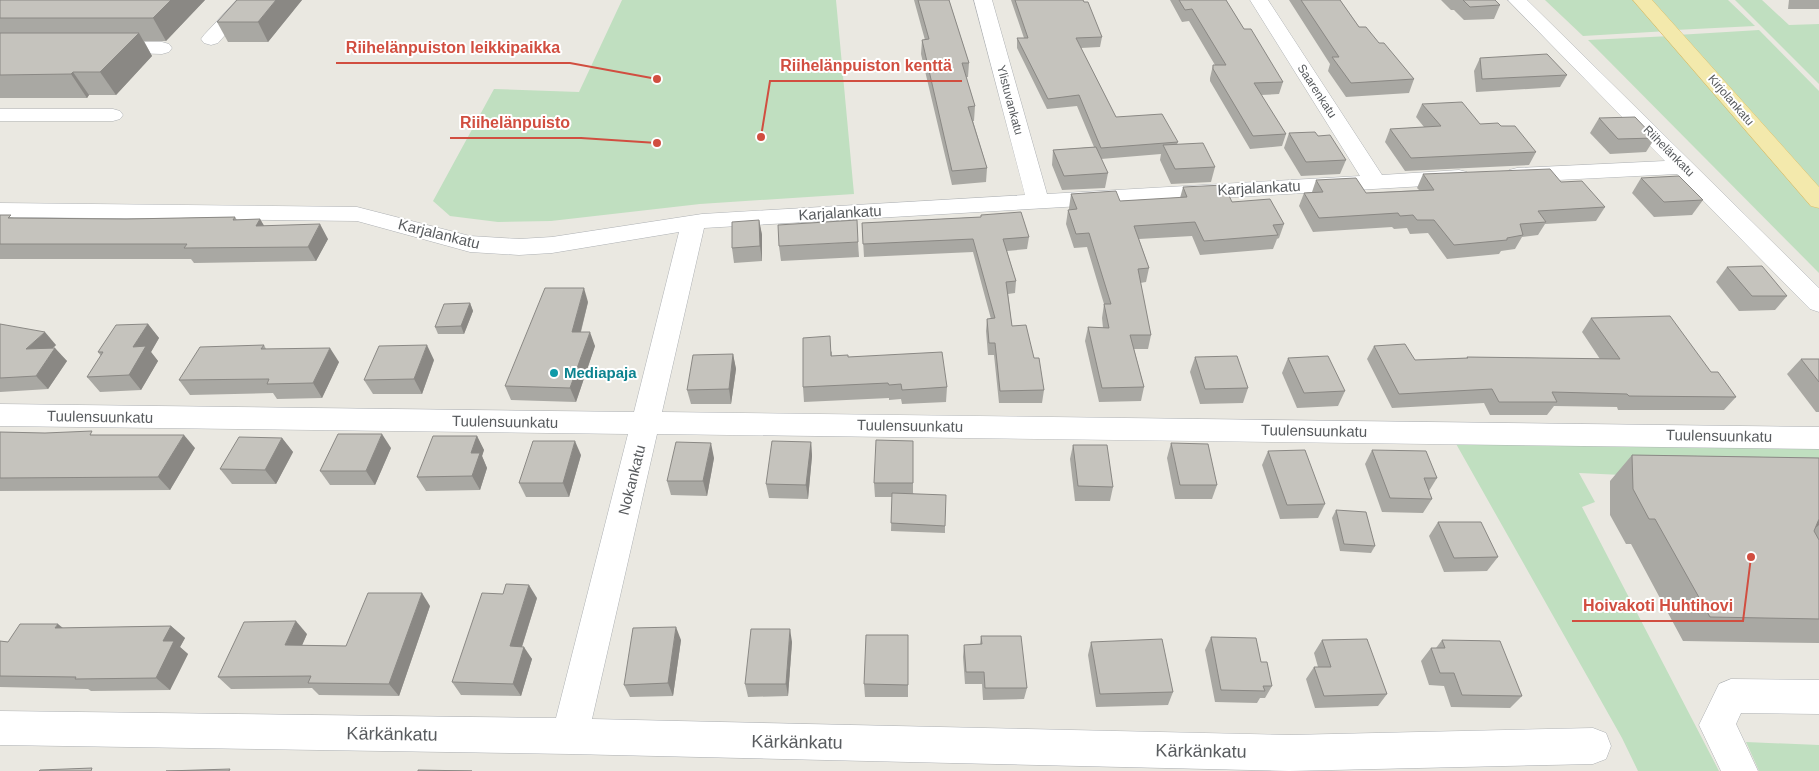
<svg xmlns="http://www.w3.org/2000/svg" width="1819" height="771" viewBox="0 0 1819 771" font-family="Arial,sans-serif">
  <rect width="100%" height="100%" fill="#eae8e1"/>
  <!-- green -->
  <g fill="#c0dfc0">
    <polygon points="622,0 836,0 854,194 700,204 551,221 498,222 450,216 433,201 494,89 579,92"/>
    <polygon points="1545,0 1639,0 1668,31 1583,36"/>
    <polygon points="1647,0 1728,0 1755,26 1675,30"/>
    <polygon points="1735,0 1762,0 1789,25 1819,24 1819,84"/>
    <polygon points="1759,30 1819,91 1819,197 1677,35"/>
    <polygon points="1671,36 1819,205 1819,273 1588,40"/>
    <polygon points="1455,442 1819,445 1819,484 1579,473 1595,502 1582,507 1719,771 1638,771 1622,738"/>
    <polygon points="1746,742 1819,745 1819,771 1759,771"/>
  </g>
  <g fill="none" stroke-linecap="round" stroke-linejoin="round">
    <!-- minor casing -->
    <g stroke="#aeb1b4" stroke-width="1">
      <g id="minor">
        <polygon points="237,0 256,0 218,43 211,45 204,43 201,39 204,35"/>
        <polygon points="974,0 992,0 1047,194 1360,176 1250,0 1268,0 1382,175 1459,170 1467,172 1470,177 1467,182 1459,184 704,228 662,412 1819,427 1819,449 657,434 592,719 1289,735 1593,728 1606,733 1611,746 1606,759 1593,764 1289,771 570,754 0,745 0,711 556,718 628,434 0,426 0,404 634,412 679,232 552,253 519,255 470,252 357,221 0,217 0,203 357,207 470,236 519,239 552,237 702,214 1025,195"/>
        <polygon points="1508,0 1527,0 1819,288 1819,312 1810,309 1677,174 1517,182 1509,180 1506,175 1509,170 1517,168 1665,161"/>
        <polygon points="111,42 162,42 169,44 172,48 169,52 162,54 104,52 101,48 104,44"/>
        <polygon points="0,109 113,109 120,111 123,115 120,119 113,121 0,121"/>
        <polygon points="1731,679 1819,680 1819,714 1741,713 1736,724 1758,771 1721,771 1699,725 1719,684"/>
      </g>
    </g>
    <!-- major casing -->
    <g stroke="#debe66" stroke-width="1">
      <polygon id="major" points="1633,0 1652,0 1819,187 1819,208 1811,206"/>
    </g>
    <!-- minor -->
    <use href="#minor" fill="#fff" fill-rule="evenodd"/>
    <!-- major -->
    <use href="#major" fill="#f3e9ac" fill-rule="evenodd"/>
  </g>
  <!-- wall -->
  <g fill="#a9a8a3">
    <polygon points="0,0 205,0 166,41 144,41 152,56 116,95 89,95 87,98 0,98"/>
    <polygon points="237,0 302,0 268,42 228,42 217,22"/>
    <polygon points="914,0 949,0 969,63 968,77 966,77 975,106 974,121 973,121 987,168 986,182 952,185 921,54 922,40 925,40"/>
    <polygon points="1011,0 1083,0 1102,37 1100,47 1081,48 1116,117 1178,142 1177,144 1215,167 1211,182 1171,184 1160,160 1161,154 1101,159 1108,173 1105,188 1062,190 1052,165 1053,150 1094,147 1077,106 1047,109 1017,48 1017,38 1024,38"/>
    <polygon points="1170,0 1226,0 1244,29 1283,82 1279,94 1261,95 1286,134 1282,146 1250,149 1210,81 1210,78 1213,65 1215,65 1189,21 1182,22"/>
    <polygon points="1289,0 1340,0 1359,27 1414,79 1409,93 1346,97 1328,71 1330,64"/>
    <polygon points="1441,0 1495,0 1500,5 1494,19 1464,20 1454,10 1451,10"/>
    <polygon points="1789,0 1819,0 1819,9 1788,9"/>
    <polygon points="1480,58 1567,75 1560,87 1476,92 1474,71"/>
    <polygon points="1422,104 1480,124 1501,126 1536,152 1529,165 1405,171 1385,142 1390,129 1424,127 1416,117"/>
    <polygon points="1599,118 1655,138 1646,152 1610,154 1590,133"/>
    <polygon points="1289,133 1346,160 1340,174 1301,176 1284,148"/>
    <polygon points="1423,174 1561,182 1605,207 1596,221 1545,224 1538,235 1522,237 1515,249 1501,251 1499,254 1447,259 1428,233 1410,234 1407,228 1394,229 1392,227 1313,232 1299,206 1304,193 1312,192 1316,180 1366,193 1419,190 1417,188"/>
    <polygon points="1641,178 1703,200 1692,215 1654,217 1632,193"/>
    <polygon points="1183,187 1232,202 1284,224 1279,238 1277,239 1273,249 1200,255 1192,236 1139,239 1149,268 1146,282 1140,283 1151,335 1148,349 1134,349 1144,387 1141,401 1099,402 1085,341 1088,327 1103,328 1102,318 1104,304 1087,247 1074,248 1066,224 1068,210 1069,210 1069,208 1071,194 1120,201 1180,198"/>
    <polygon points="0,215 14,218 126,219 235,217 237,220 260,219 264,226 328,239 316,261 194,263 191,259 0,259"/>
    <polygon points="981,215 1029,237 1027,249 1007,251 1016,281 1015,293 1008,294 1012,326 1034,358 1044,390 1042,403 999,403 994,355 988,355 986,331 987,319 991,319 973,252 864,257 862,223 981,217"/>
    <polygon points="759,220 762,235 762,261 734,263 732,248"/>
    <polygon points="858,242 859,257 781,261 779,246"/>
    <polygon points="1727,267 1787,296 1775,310 1739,311 1716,282"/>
    <polygon points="588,302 581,332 595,346 576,402 511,400 505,386"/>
    <polygon points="470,303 473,311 464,334 438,334 435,327"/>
    <polygon points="1591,318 1711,372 1736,397 1724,410 1618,410 1617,407 1554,406 1547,415 1490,415 1484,403 1392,408 1367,359 1374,346 1415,360 1466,358 1467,357 1600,359 1582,332"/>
    <polygon points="0,324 56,345 53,348 67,361 48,389 0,392"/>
    <polygon points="148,324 159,338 151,352 158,361 141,390 100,392 87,377 101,356 98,352"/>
    <polygon points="264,345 266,349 339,362 322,398 277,399 273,393 190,395 179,380"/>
    <polygon points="832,351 832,356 848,357 947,387 946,402 902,404 901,399 889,400 889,398 804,402 803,387"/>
    <polygon points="733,354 736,369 731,404 691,404 687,390"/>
    <polygon points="1195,357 1248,388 1243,403 1200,404 1190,372"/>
    <polygon points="1288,358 1345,391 1338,406 1297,408 1282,373"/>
    <polygon points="1801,359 1819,359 1819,412 1816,412 1787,374"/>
    <polygon points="434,360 422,394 373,394 364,380"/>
    <polygon points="0,432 96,435 195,448 170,490 0,491"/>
    <polygon points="477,436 484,450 482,456 487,468 480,490 426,491 417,477"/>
    <polygon points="282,438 293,452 276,484 232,484 220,469"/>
    <polygon points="913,441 913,493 945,526 945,533 891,531 892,497 875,497 874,483"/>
    <polygon points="811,442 812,456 808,499 769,498 766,484"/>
    <polygon points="1171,443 1217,485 1212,499 1175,499 1167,458"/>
    <polygon points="1073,445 1113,487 1110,501 1075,501 1070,459"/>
    <polygon points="391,448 375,485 330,485 320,471"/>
    <polygon points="1372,450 1437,478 1429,491 1432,499 1423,513 1382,512 1365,464"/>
    <polygon points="1268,451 1325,504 1318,518 1280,519 1262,465"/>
    <polygon points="581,455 569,497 526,497 519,483"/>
    <polygon points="1632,455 1819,458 1819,643 1683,641 1631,544 1626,544 1610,515 1610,481"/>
    <polygon points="714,458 707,496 671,495 667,481"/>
    <polygon points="1336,510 1375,546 1371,553 1340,551 1332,518"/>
    <polygon points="1438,522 1498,557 1487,571 1444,572 1429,536"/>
    <polygon points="537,598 522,647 532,659 521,696 461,695 452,682"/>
    <polygon points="430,606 399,696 319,695 312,688 231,689 218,677 307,634 302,645 346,646"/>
    <polygon points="171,626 185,638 180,647 188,654 170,690 91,691 88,689 0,687 0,641 8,642 63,628"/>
    <polygon points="908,635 908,697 865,697 864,684"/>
    <polygon points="981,636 1027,688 1024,699 983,700 982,684 965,684 963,657 964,645 980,644"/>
    <polygon points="1211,637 1261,662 1272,686 1265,698 1260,698 1257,703 1215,702 1205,650"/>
    <polygon points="681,640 673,696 630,697 624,685"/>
    <polygon points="1322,640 1387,694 1378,706 1315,708 1306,679 1314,667 1318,667 1314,653"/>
    <polygon points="1442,640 1522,696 1510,708 1451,707 1444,686 1429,685 1421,661 1431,648 1436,648"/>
    <polygon points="792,642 788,696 748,697 745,684"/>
    <polygon points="1091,642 1173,692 1168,705 1096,707 1088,655"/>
  </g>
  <!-- shaded-wall -->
  <g fill="#8a8884">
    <polygon points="171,0 205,0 166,41 153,18"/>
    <polygon points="276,0 302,0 268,42 258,22"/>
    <polygon points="139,33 152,56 116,95 100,72"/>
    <polygon points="73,72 89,95 87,98 71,74"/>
    <polygon points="260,219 269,234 256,226"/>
    <polygon points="759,220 762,235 762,261 760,246"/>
    <polygon points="320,224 328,239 316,261 308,247"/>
    <polygon points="584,288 588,302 577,346 572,332"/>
    <polygon points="470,303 473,311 464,334 461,326"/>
    <polygon points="148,324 159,338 151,352 158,361 141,390 129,375 133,347"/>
    <polygon points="45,332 56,345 38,362 26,349"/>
    <polygon points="590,332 595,346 576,402 570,388"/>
    <polygon points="427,345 434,360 422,394 414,379"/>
    <polygon points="55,348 67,361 48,389 36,376"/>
    <polygon points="330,348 339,362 322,398 313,383"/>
    <polygon points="733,354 736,369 731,404 729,389"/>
    <polygon points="382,434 391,448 375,485 366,471"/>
    <polygon points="184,435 195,448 170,490 158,477"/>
    <polygon points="477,436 484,450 482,456 487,468 480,490 472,476 471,453"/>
    <polygon points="282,438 293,452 276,484 265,470"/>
    <polygon points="575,441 581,455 569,497 563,483"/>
    <polygon points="811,442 812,456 808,499 806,485"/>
    <polygon points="711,443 714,458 707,496 703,481"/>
    <polygon points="1819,519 1819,525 1802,539"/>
    <polygon points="529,585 537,598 518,659 510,646"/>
    <polygon points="422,593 430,606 399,696 389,684"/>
    <polygon points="296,621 307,634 297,657 285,645"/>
    <polygon points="58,624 74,637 55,628"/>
    <polygon points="171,626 185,638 180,647 188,654 170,690 156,678 163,641"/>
    <polygon points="676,627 681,640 673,696 668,683"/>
    <polygon points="790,629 792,642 788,696 786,684"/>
    <polygon points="524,647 532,659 521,696 513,684"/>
  </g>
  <!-- building -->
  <g fill="#c5c3bd" stroke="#8a8884">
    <polygon points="0,0 171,0 153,18 0,18"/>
    <polygon points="237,0 276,0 258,22 217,22"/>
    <polygon points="918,0 949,0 969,63 962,63 975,106 968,107 987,168 952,171 922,40 929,39"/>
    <polygon points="1015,0 1083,0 1084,2 1088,2 1102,37 1076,38 1116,117 1162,114 1178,142 1101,148 1079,95 1048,99 1017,38 1028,38"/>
    <polygon points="1179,0 1226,0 1244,29 1251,29 1283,82 1254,83 1286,134 1253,136 1213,69 1213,65 1226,65 1192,9 1185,10"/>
    <polygon points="1301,0 1340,0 1359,27 1366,27 1379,43 1384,43 1414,79 1351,83 1332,57 1339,57"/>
    <polygon points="1463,0 1495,0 1500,5 1470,7"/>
    <polygon points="0,33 139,33 100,72 73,72 71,74 0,75"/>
    <polygon points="1547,54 1567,75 1482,79 1480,58"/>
    <polygon points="1462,102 1480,124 1498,123 1501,126 1515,126 1536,152 1411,158 1390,129 1441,126 1422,104"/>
    <polygon points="1635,117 1655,138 1618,139 1599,118"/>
    <polygon points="1315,132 1318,136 1330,135 1346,160 1306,162 1289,133"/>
    <polygon points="1203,143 1215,167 1175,169 1163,145"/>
    <polygon points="1096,147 1108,173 1064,176 1053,150"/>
    <polygon points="1550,169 1561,182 1582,181 1605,207 1538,211 1546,222 1520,224 1523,235 1507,238 1507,240 1454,245 1434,220 1417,220 1413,215 1400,216 1398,213 1319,218 1304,193 1323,192 1316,180 1356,178 1366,193 1434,190 1423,174"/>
    <polygon points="1679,176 1703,200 1664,202 1641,178"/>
    <polygon points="1224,185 1232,202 1270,199 1284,224 1273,225 1278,235 1204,241 1195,222 1134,226 1149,268 1138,269 1151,335 1130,335 1144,387 1102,388 1088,327 1109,328 1104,304 1111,304 1089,233 1076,234 1068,210 1077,209 1071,194 1116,191 1120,201 1187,197 1183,187"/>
    <polygon points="1021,212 1029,237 1003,239 1016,281 1006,282 1012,326 1026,325 1034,358 1039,358 1044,390 1000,391 995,343 989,343 987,319 995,318 973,239 863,244 862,223 981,217 981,215"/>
    <polygon points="0,215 11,215 8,218 126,219 235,217 233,220 260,219 256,226 320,224 308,247 184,248 187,244 0,244"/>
    <polygon points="759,220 760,246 732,248 732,222"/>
    <polygon points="857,220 858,242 779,246 778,225"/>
    <polygon points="1762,266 1787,296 1752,296 1727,267"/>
    <polygon points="545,288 584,288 572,332 590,332 570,388 505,386"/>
    <polygon points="470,303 461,326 435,327 444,304"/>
    <polygon points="1670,316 1711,372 1718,372 1736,397 1629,396 1627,394 1552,392 1557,402 1499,402 1492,389 1399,394 1374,346 1405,344 1415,360 1468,358 1467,357 1620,359 1591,318"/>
    <polygon points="0,324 45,332 26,349 55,348 36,376 0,378"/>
    <polygon points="148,324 133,347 146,346 129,375 87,377 103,352 98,352 116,325"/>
    <polygon points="830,336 831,356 848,355 848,357 942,352 947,387 902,390 901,384 889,385 888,383 803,387 803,338"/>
    <polygon points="264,345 261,349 330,348 313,383 267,384 269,379 179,380 200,347"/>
    <polygon points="427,345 414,379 364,380 379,346"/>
    <polygon points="733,354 729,389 687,390 693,355"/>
    <polygon points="1237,356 1248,388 1205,389 1195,357"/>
    <polygon points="1328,356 1345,391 1304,393 1288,358"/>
    <polygon points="1801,359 1819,359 1819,382"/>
    <polygon points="92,431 90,435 184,435 158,477 0,478 0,432 45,433"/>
    <polygon points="338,434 382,434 366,471 320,471"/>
    <polygon points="433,436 477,436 471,453 480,453 472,476 417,477"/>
    <polygon points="239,437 282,438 265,470 220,469"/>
    <polygon points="876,440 913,441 913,483 874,483"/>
    <polygon points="533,441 575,441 563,483 519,483"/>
    <polygon points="772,441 811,442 806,485 766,484"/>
    <polygon points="676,442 711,443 703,481 667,481"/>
    <polygon points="1171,443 1208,444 1217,485 1180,485"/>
    <polygon points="1073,445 1107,445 1113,487 1078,486"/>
    <polygon points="1305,450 1325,504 1287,505 1268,451"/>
    <polygon points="1372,450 1426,451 1437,478 1424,478 1432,499 1390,498"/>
    <polygon points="1632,455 1819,458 1819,519 1814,531 1819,540 1819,619 1710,617 1655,519 1649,519 1633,489"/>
    <polygon points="892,493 946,495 945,526 891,523"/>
    <polygon points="1336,510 1366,512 1375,546 1344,544"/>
    <polygon points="1438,522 1481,522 1498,557 1454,558"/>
    <polygon points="506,584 529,585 510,646 524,647 513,684 452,682 482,593 503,594"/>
    <polygon points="368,593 422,593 389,684 308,683 311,676 218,677 244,622 296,621 285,645 346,646"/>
    <polygon points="20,624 58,624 55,628 171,626 163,641 174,641 156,678 75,679 76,677 0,676 0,641 8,642"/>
    <polygon points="676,627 668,683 624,685 633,628"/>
    <polygon points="751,629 790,629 786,684 745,684"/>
    <polygon points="866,635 908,635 908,685 864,684"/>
    <polygon points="981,636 1021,636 1027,688 985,688 984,672 966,672 964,645 982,644"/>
    <polygon points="1211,637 1256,638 1261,662 1267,662 1272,686 1263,686 1265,691 1221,690"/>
    <polygon points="1162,639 1173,692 1100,694 1091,642"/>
    <polygon points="1367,639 1387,694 1324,696 1314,667 1331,667 1322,640"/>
    <polygon points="1442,640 1500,641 1522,696 1462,695 1454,673 1440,673 1431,648 1445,648"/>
    <polygon points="92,768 91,771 39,771 40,770"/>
    <polygon points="230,769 229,771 166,771"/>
    <polygon points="418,770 472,771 418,771"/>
  </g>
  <!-- markers -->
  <circle fill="#0f9aa8" stroke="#fff" stroke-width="2" cx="554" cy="373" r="5"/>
  <g text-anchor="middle" stroke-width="4" stroke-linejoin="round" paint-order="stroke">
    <!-- far-street labels -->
    <g font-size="12" fill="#595c5f" stroke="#fff">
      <text transform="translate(1317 91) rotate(57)" y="4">Saarenkatu</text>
      <text transform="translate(1010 100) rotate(75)" y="4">Ylistuvankatu</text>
      <text transform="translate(1731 100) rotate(49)" y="4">Kirjolankatu</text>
      <text transform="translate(1669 151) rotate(45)" y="4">Riihelänkatu</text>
    </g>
    <!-- street labels -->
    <g font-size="15" fill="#595c5f" stroke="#fff">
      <text transform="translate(1259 188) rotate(-3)" y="5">Karjalankatu</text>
      <text transform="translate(840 213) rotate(-3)" y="5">Karjalankatu</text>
      <text transform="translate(439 234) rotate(14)" y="5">Karjalankatu</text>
      <text transform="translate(100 417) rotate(1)" y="5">Tuulensuunkatu</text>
      <text transform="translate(505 422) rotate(1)" y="5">Tuulensuunkatu</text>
      <text transform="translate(910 426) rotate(1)" y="5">Tuulensuunkatu</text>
      <text transform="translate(1314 431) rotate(1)" y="5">Tuulensuunkatu</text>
      <text transform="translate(1719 436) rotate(1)" y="5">Tuulensuunkatu</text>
      <text transform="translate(632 480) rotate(-76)" y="5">Nokankatu</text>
    </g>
    <!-- culture labels -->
    <g font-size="15" font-weight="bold" fill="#0d838f" stroke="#fff" text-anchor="start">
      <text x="564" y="378">Mediapaja</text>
    </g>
    <!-- near-street labels -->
    <g font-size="18" fill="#595c5f" stroke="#fff">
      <text transform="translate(392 734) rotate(1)" y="6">Kärkänkatu</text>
      <text transform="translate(797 742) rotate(1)" y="6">Kärkänkatu</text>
      <text transform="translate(1201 751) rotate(1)" y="6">Kärkänkatu</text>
    </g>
  </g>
  <!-- callouts -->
  <path fill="none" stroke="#d14e40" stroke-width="2" d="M657 79L570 63H336M761 137L770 81H962M657 143L581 138H450M1751 557L1743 621H1572"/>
  <g fill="#d14e40" stroke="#fff" stroke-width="2">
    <circle cx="657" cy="79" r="5"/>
    <circle cx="761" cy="137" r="5"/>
    <circle cx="657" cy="143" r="5"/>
    <circle cx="1751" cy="557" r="5"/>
  </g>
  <g font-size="16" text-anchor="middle" font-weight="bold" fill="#d14e40" stroke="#fff" stroke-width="4" stroke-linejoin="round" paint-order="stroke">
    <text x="453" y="53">Riihelänpuiston leikkipaikka</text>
    <text x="866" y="71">Riihelänpuiston kenttä</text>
    <text x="515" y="128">Riihelänpuisto</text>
    <text x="1658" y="611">Hoivakoti Huhtihovi</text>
  </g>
</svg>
